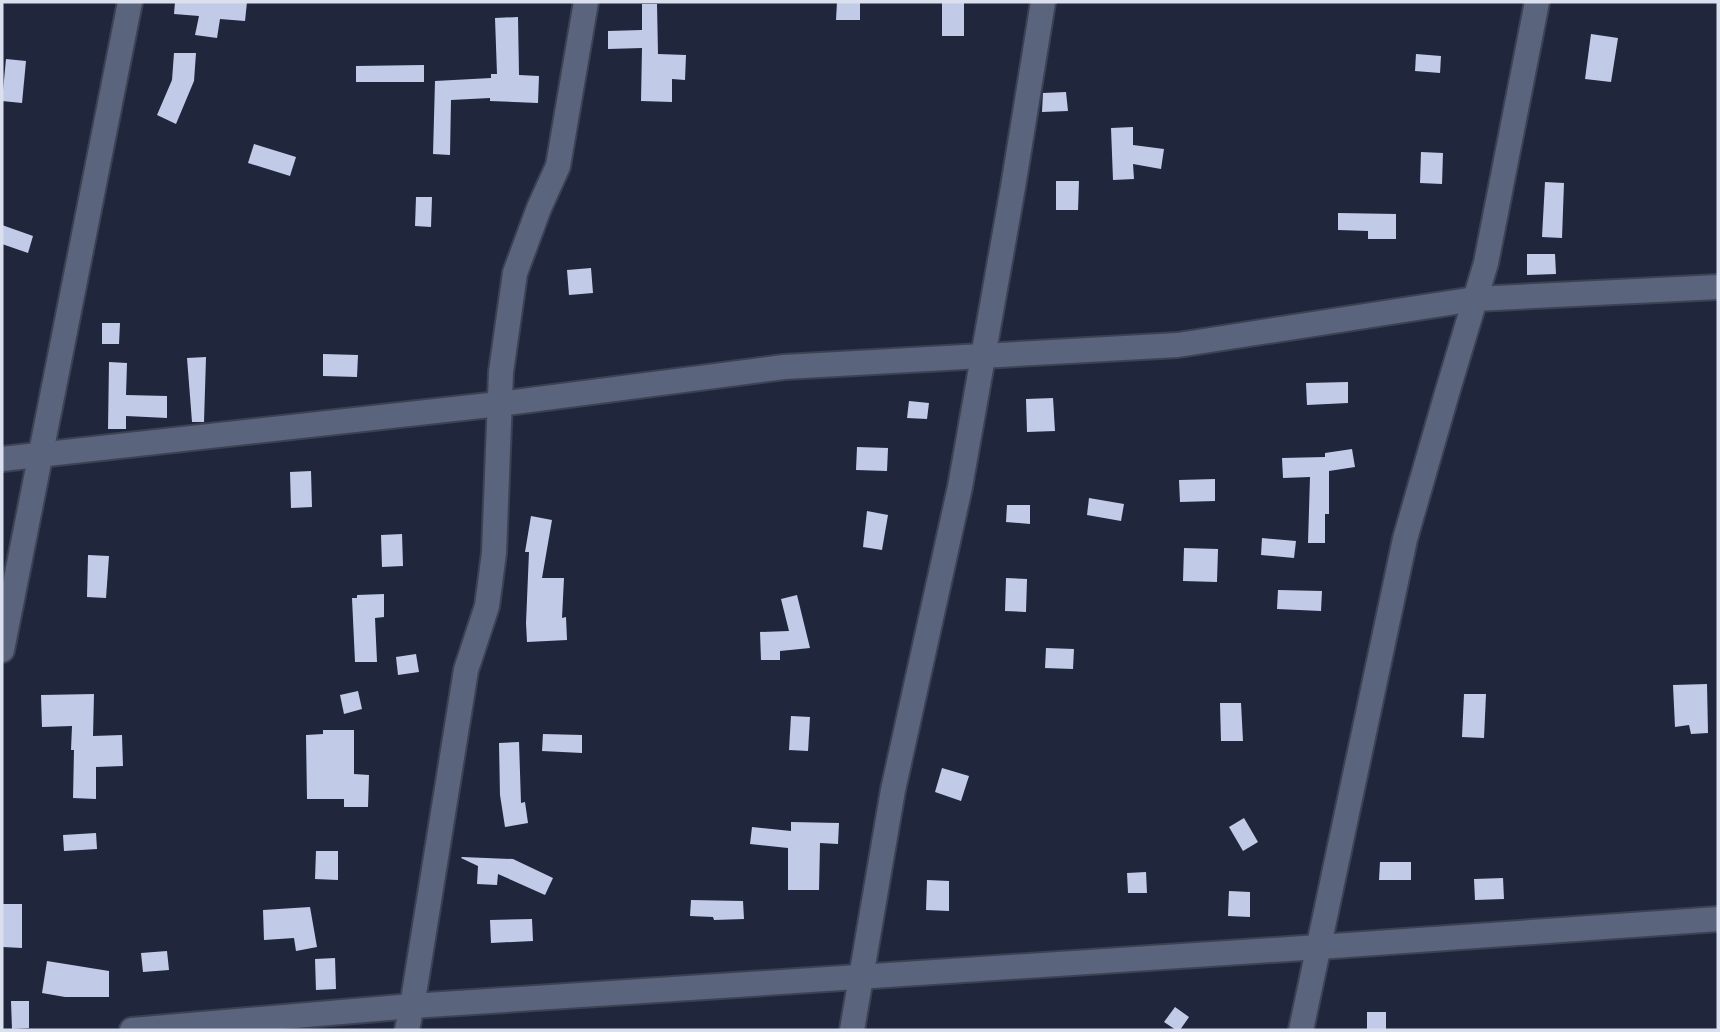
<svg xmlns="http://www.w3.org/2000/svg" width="1720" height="1032" viewBox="0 0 1720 1032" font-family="'Varela Round',sans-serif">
  <rect width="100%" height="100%" fill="#20273d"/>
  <!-- building -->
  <g fill="#c1cbe8">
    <polygon points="175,2 247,2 245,21 220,19 217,38 195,35 199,16 174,14"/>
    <polygon points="837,2 860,2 860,20 836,20"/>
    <rect x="942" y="2" width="22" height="34"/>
    <polygon points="642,4 657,4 658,54 686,55 685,80 672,79 672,102 641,101 642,48 608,49 608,31 642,30"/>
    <polygon points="518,17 519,75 539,76 538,103 490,101 490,98 451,100 450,155 433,154 435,81 491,78 491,74 497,74 495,18"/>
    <polygon points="1591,34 1618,38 1611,82 1585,79"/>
    <polygon points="174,53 196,53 194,81 176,124 157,115 172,80"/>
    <polygon points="1416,54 1441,56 1440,73 1415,71"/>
    <polygon points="6,59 26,61 22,103 2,101"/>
    <polygon points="424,65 424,82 356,82 356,66"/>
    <polygon points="1066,92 1068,111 1042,112 1043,93"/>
    <polygon points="1133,127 1133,145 1164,149 1161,169 1133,164 1134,179 1113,180 1111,128"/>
    <polygon points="254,144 296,157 290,176 248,163"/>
    <polygon points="1421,152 1443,153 1442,184 1420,183"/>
    <polygon points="1056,181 1079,181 1078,210 1056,210"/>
    <polygon points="1545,182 1564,183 1562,238 1542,237"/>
    <polygon points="416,197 432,197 431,227 415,226"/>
    <polygon points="1338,213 1396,214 1396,239 1368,239 1368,231 1338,230"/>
    <polygon points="2,225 33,236 28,253 2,244"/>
    <polygon points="1527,254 1555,254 1556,274 1527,275"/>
    <polygon points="591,268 593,293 569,295 567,270"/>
    <polygon points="102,323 120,323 119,344 102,344"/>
    <polygon points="323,354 358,355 357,377 323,376"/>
    <polygon points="206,357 204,422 192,422 187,358"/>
    <polygon points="109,362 127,363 126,395 167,396 167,418 126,416 126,429 108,429"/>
    <polygon points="1348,382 1348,403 1307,405 1306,383"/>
    <polygon points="1053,398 1055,431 1027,432 1026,399"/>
    <polygon points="909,401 929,403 927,419 907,418"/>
    <polygon points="857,447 888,448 887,471 856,470"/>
    <polygon points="1352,449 1355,467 1329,471 1329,514 1325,514 1325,543 1308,543 1310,477 1283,478 1282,458 1325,457 1325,453"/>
    <polygon points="311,471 312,507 291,508 290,472"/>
    <polygon points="1215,479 1215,501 1180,502 1179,480"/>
    <polygon points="1089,498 1124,504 1121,521 1087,515"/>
    <polygon points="1007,505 1030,505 1030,524 1006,522"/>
    <polygon points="867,511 888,515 882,550 863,547"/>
    <polygon points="531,516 552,520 542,578 564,578 562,618 566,617 567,640 527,642 526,623 529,552 525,552"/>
    <polygon points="402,534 403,566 382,567 381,535"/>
    <polygon points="1262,538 1296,541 1294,558 1261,555"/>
    <polygon points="1184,548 1218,549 1217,582 1183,581"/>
    <polygon points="88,555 109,556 106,598 87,597"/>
    <polygon points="1006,578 1027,579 1026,612 1005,611"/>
    <polygon points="1278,590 1322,591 1321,611 1277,609"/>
    <polygon points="384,594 384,617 375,618 377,662 355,662 352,598 357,598 357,595"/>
    <polygon points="797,595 810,648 780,651 780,660 761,660 760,632 789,631 781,599"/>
    <polygon points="1046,648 1074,649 1073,669 1045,668"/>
    <polygon points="416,654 419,672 398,675 396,657"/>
    <polygon points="1707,684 1708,733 1691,734 1689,725 1675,727 1673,685"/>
    <polygon points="358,691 362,709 344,714 340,695"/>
    <polygon points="94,694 93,736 122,735 123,766 96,767 96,799 73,798 74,750 71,750 72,726 42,727 41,695"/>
    <polygon points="1464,694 1486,694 1484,738 1462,737"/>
    <polygon points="1220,703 1241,703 1243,741 1221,741"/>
    <polygon points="791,716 810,717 808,751 789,750"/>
    <polygon points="323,730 354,730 354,774 369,775 368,807 344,807 344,799 307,799 306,735 323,734"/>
    <polygon points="543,734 582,735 582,753 542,751"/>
    <polygon points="519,742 521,803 525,802 528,823 505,827 500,795 499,743"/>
    <polygon points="942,768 969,776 961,801 935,792"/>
    <polygon points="1244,818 1258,842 1243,851 1229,827"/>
    <polygon points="791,822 839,823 838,844 820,843 819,890 788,890 788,848 750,844 752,827 791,831"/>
    <polygon points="96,833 97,849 64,851 63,835"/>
    <polygon points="316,851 338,851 338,880 315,879"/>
    <polygon points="462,857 513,859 553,878 545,895 498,874 497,885 477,884 478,866 461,858"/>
    <polygon points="1380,862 1411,862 1411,880 1379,880"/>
    <polygon points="1146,872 1147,893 1128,893 1127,873"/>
    <polygon points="1503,878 1504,899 1475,900 1474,879"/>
    <polygon points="927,880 949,881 949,911 926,910"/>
    <polygon points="1229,891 1250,892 1250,917 1228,916"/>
    <polygon points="691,900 743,901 744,919 714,920 713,917 690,916"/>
    <polygon points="3,904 22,904 22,948 3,947"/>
    <polygon points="310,907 317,947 296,951 294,938 264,940 263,910"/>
    <polygon points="532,919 533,941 491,943 490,920"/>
    <polygon points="167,951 169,970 143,972 141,953"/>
    <polygon points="335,958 336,989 316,990 315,959"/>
    <polygon points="47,961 109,971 109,997 65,997 42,993"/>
    <polygon points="11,1001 29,1001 29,1028 12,1029"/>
    <polygon points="1175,1007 1189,1017 1180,1030 1176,1030 1164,1022"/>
    <rect x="1367" y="1012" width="19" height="18"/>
  </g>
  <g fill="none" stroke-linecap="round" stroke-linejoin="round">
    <!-- minor casing -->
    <g stroke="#3c4254" stroke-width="28">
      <g id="minor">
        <polyline points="2,459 499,404 784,367 1178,345 1475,299 1718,287"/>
        <polyline points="2,650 130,2"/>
        <polyline points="132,1030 412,1006 1319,947 1718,919"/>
        <polyline points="407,1030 414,994 466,670 487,606 494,553 501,372 515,273 539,208 558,166 586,2"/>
        <polyline points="852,1030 893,790 960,487 1013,187 1043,2"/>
        <polyline points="1301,1030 1405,539 1447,393 1486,263 1537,2"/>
      </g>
    </g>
    <!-- minor -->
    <use href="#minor" stroke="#5b647d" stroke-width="24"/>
  </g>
  <!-- border -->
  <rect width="1720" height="1032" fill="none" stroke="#dae0ee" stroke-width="7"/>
</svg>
